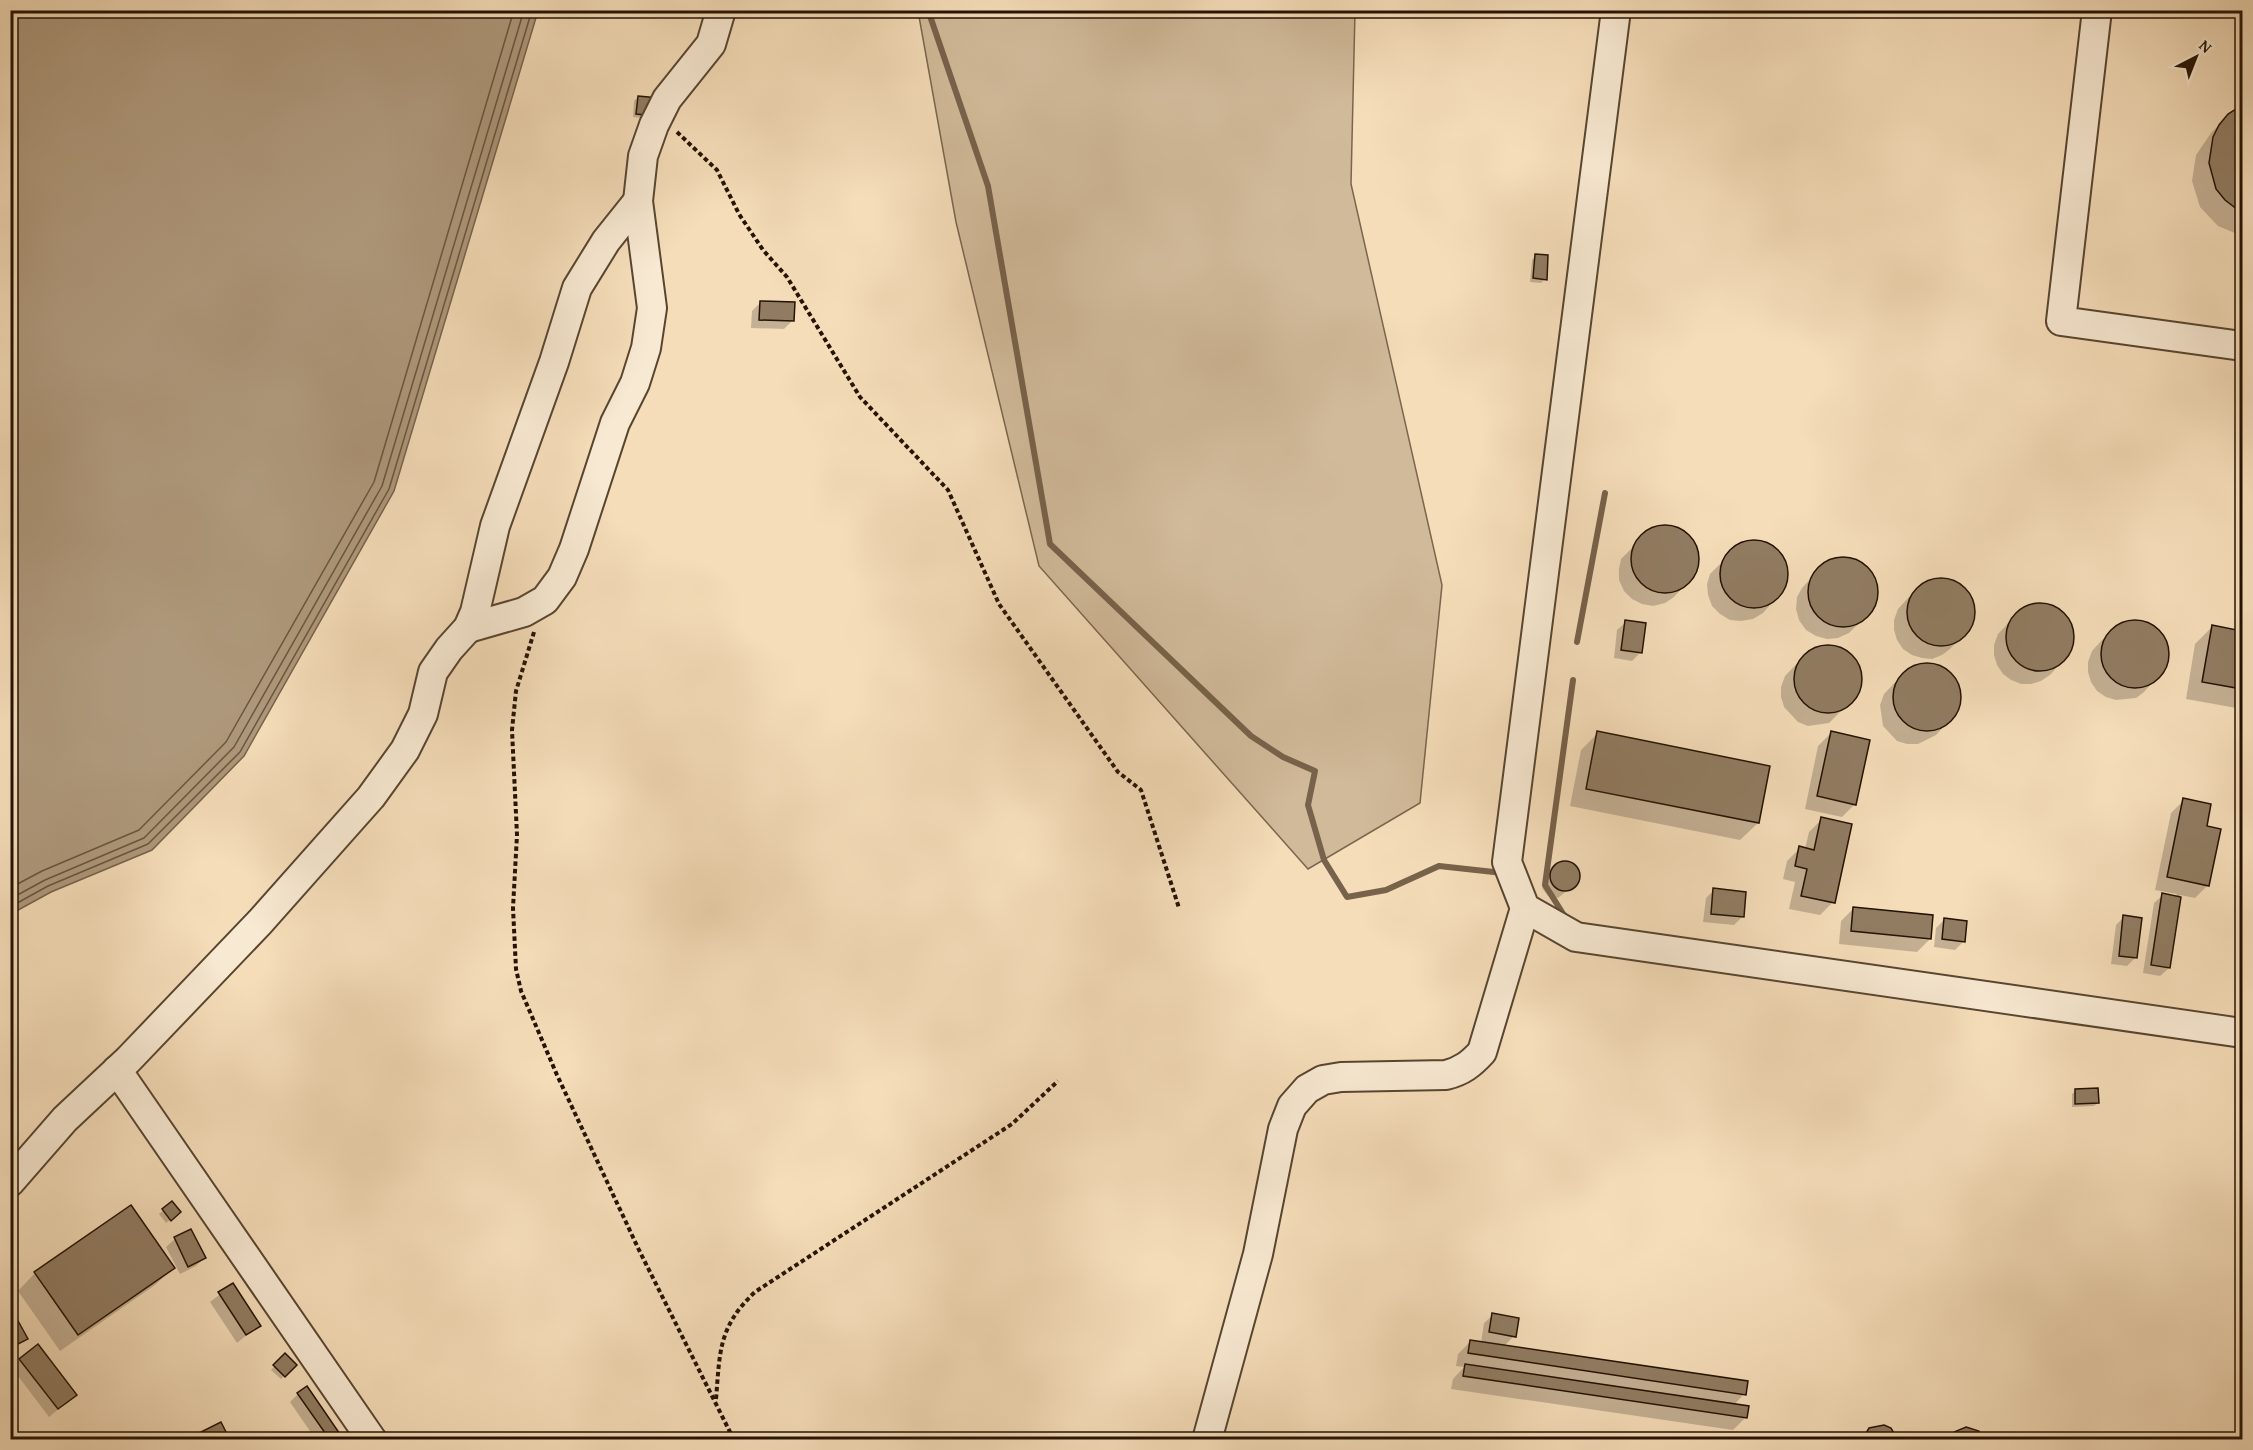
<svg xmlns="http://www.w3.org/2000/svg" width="2253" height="1450" viewBox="0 0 2253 1450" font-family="'Gentium Book Plus',serif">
  <rect width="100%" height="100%" fill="#f5ddb9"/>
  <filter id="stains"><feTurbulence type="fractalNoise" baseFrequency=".00333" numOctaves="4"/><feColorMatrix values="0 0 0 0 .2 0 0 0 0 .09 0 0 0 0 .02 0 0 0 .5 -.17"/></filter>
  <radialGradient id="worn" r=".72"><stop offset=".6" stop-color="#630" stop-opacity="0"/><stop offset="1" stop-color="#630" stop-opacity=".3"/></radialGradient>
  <!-- green -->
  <polygon fill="#d1ba9a" stroke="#7a664e" stroke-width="1.5" points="918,11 1355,11 1351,184 1442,585 1420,803 1308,869 1039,566 956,222"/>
  <!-- water -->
  <polygon fill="#ae987b" stroke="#77624b" stroke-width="1.5" points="11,10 538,11 394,491 244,756 152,850 51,892 11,914"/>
  <!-- shadow -->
  <g fill="#0003">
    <polygon points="638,97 651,119 633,117 634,101"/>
    <polygon points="2242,108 2242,236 2218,226 2200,207 2192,181 2196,155 2211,133 2229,115"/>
    <polygon points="1536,256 1545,279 1541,283 1530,282 1532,260"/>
    <polygon points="760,303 793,320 784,329 751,328 752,311"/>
    <polygon points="1658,527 1679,529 1687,535 1694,543 1697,552 1698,563 1695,574 1674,597 1665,603 1653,606 1642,604 1632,599 1624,591 1619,580 1619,569 1621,559 1629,551 1649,530"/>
    <polygon points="1748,542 1769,545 1777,551 1784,559 1787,569 1787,579 1783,590 1763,613 1753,619 1741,621 1730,620 1720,614 1712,606 1708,595 1707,584 1710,574 1739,545"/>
    <polygon points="1841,559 1852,560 1869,571 1877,590 1876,601 1871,611 1849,633 1838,638 1827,639 1816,636 1806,630 1799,620 1796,609 1797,597 1802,588 1822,566"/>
    <polygon points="1941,578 1952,581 1962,586 1970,595 1974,606 1974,617 1970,627 1950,649 1942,655 1932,659 1922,658 1912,655 1903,649 1897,640 1894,630 1894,620 1898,609 1919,586 1930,581"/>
    <polygon points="2040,604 2052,606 2061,612 2069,620 2073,631 2073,643 2070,652 2050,675 2041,681 2031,684 2021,684 2011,680 2003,674 1997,665 1994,655 1994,645 1998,634 2019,612 2029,606"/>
    <polygon points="2135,621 2146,623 2156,629 2164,637 2168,648 2168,660 2164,669 2144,692 2136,698 2116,700 2106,697 2097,691 2091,682 2088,672 2088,662 2092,651 2113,628 2123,623"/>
    <polygon points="1626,622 1641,652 1632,661 1614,658 1617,630"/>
    <polygon points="2212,627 2242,632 2242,709 2186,699 2195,644"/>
    <polygon points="1828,646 1839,648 1849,654 1857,662 1861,673 1861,685 1857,695 1829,723 1808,726 1798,722 1784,707 1781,697 1781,687 1785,676 1806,654 1816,648"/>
    <polygon points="1926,664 1938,666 1948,672 1955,681 1959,692 1959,703 1956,713 1936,735 1918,744 1907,744 1897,741 1883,726 1880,705 1884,694 1905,672 1915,666"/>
    <polygon points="1598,733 1758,823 1740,840 1570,806 1581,750"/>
    <polygon points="1831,733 1855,804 1842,817 1805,809 1818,746"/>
    <polygon points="2184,800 2205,827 2208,885 2195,898 2180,895 2169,968 2160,976 2143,973 2154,903 2163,895 2176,897 2177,894 2155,890 2171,813"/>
    <polygon points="1822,819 1833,902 1820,915 1789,909 1795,882 1783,879 1787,861 1800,848 1805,849 1809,832"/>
    <polygon points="1562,863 1572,865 1578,873 1576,883 1558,898 1548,896 1542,888 1544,877"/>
    <polygon points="1714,890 1743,916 1734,925 1703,922 1706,898"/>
    <polygon points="1854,908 1930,939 1917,952 1839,944 1841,921"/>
    <polygon points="2124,917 2135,958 2127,966 2111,964 2116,925"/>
    <polygon points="1945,919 1964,941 1955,950 1934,947 1936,928"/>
    <polygon points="2076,1091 2098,1103 2094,1106 2072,1107 2072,1094"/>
    <polygon points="172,1203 176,1216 166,1223 159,1214"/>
    <polygon points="131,1208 173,1268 155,1285 60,1351 18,1291 35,1273"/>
    <polygon points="191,1231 204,1258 196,1266 180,1274 166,1247 175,1239"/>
    <polygon points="232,1285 259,1325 237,1343 210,1302"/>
    <polygon points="1493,1315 1514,1336 1504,1346 1744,1394 1734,1405 1746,1417 1733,1430 1451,1389 1453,1379 1464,1367 1456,1366 1458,1354 1471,1341 1481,1343 1484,1323"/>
    <polygon points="10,1324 26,1338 10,1351"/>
    <polygon points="285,1355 295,1365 281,1379 271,1370"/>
    <polygon points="20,1360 75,1395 49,1417 12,1368"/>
    <polygon points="298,1394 342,1440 316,1440 290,1402"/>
  </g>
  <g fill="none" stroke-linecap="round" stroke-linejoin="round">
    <!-- shore -->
    <g stroke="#69553f" stroke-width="1.5">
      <polyline points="10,888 42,871 139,830 226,742 374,482 514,10"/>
      <polyline points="10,899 45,880 144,838 234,747 382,486 524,10"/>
      <polyline points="10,907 48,886 148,844 240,752 389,489 532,10"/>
    </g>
    <!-- stream -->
    <g stroke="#77624b" stroke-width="6">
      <polyline points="928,10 988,186 1050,544 1251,736 1283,757 1315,771 1308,805 1324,860 1347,897 1386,890 1439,866 1503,873"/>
      <polyline points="1577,642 1605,493"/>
      <polyline points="1567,920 1545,885 1573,680"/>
    </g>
  </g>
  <!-- building -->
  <g fill="#917c62" stroke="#241203" stroke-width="1.5">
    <polygon points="638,96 659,98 656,116 636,114"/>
    <polygon points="2242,105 2242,213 2225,200 2216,189 2209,163 2213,137 2219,125 2228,114"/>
    <polygon points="1535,254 1548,255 1547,280 1533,278"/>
    <polygon points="760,301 795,302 794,321 759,320"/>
    <circle cx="1665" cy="559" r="34"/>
    <circle cx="1754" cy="574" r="34"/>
    <circle cx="1843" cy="592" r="35"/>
    <circle cx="1941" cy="612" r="34"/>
    <circle cx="2040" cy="637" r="34"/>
    <circle cx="2135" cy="654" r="34"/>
    <polygon points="1625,620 1646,623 1642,653 1621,650"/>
    <polygon points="2212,625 2242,631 2242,689 2202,682"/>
    <circle cx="1828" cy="679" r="34"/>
    <circle cx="1927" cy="697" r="34"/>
    <polygon points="1597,731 1770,766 1759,823 1586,789"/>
    <polygon points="1831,731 1870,740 1856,805 1817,796"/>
    <polygon points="2183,798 2211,804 2207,826 2221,829 2209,886 2167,877"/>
    <polygon points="1821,817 1852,824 1835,903 1801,896 1807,869 1795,866 1799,846 1814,850"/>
    <circle cx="1565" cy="876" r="15"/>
    <polygon points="1713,888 1746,892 1744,917 1711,914"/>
    <polygon points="2162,893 2181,897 2170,968 2151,965"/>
    <polygon points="1853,907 1933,915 1931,939 1851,931"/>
    <polygon points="2123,915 2142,918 2137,958 2119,956"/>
    <polygon points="1944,918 1967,921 1965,942 1942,939"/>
    <polygon points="2098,1088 2099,1103 2075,1104 2075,1089"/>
    <polygon points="172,1201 181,1212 171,1221 162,1209"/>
    <polygon points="131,1205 175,1268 78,1335 34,1272"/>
    <polygon points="191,1229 206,1258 188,1267 174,1237"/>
    <polygon points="233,1283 261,1326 246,1335 218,1292"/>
    <polygon points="1492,1313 1519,1318 1516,1337 1489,1332"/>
    <polygon points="17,1319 28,1339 10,1348 10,1323"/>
    <polygon points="1470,1340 1748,1381 1746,1395 1468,1353"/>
    <polygon points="38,1344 77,1395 58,1409 19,1359"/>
    <polygon points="285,1353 297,1365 285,1377 273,1365"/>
    <polygon points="1465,1364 1749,1406 1747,1418 1463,1376"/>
    <polygon points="307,1386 344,1440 330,1440 297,1393"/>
    <polygon points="221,1422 230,1440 185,1440"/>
    <polygon points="1884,1425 1891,1428 1898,1440 1862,1440 1869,1428"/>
    <polygon points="1966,1427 1979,1431 1983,1440 1950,1440 1954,1432"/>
  </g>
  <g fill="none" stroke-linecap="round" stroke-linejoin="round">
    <!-- minor casing -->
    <g stroke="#584530" stroke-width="32">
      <g id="minor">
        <polyline points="1616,10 1507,862 1525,908 1576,937 2242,1033"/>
        <polyline points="2097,10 2061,321 2242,346"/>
        <polyline points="468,628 524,612 545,600 562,577 574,549 615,423 635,383 646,348 652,308 638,201 643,156 654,125 667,99 711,44 721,10"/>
        <polyline points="117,1070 372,1440"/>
        <polyline points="10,1182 65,1119 128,1060 260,922 371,797 405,750 423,714 433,672 449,649 468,628 475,612 495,526 554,362 577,288 606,241 638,201"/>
        <path d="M 1207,1440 L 1258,1254 L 1283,1129 L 1292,1106 L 1307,1089 L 1323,1080 L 1341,1077 L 1446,1075 C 1462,1071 1471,1064 1482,1052 L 1525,908"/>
      </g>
    </g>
    <!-- path -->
    <g stroke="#241203" stroke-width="4" stroke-dasharray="4.5 3" stroke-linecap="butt">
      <polyline points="677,132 717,170 739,214 763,250 787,277 860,397 948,490 999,604 1118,772 1141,790 1179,908"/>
      <polyline points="534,632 516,691 512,730 517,835 513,908 516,969 521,991 557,1075 639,1250 734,1440"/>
      <path d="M 716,1399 C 720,1352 718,1327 755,1292 L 1012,1124 L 1058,1081"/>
    </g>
    <!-- minor -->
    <use href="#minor" stroke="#f8e9d2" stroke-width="28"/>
  </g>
  <!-- margin -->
  <rect width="2253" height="1450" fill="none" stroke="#f5ddb9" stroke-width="36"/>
  <rect x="12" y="12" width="2229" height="1426" fill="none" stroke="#241203" stroke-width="3"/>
  <rect x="18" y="18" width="2217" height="1414" fill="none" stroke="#241203" stroke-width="1.5"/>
  <!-- north arrow -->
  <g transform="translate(2196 57) rotate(42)" stroke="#f8e9d2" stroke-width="4.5" paint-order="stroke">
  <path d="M0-4.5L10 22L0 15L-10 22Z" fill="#241203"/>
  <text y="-9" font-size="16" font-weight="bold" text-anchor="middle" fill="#241203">N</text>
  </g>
  <rect width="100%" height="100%" filter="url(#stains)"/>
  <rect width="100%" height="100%" fill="url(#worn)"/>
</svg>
